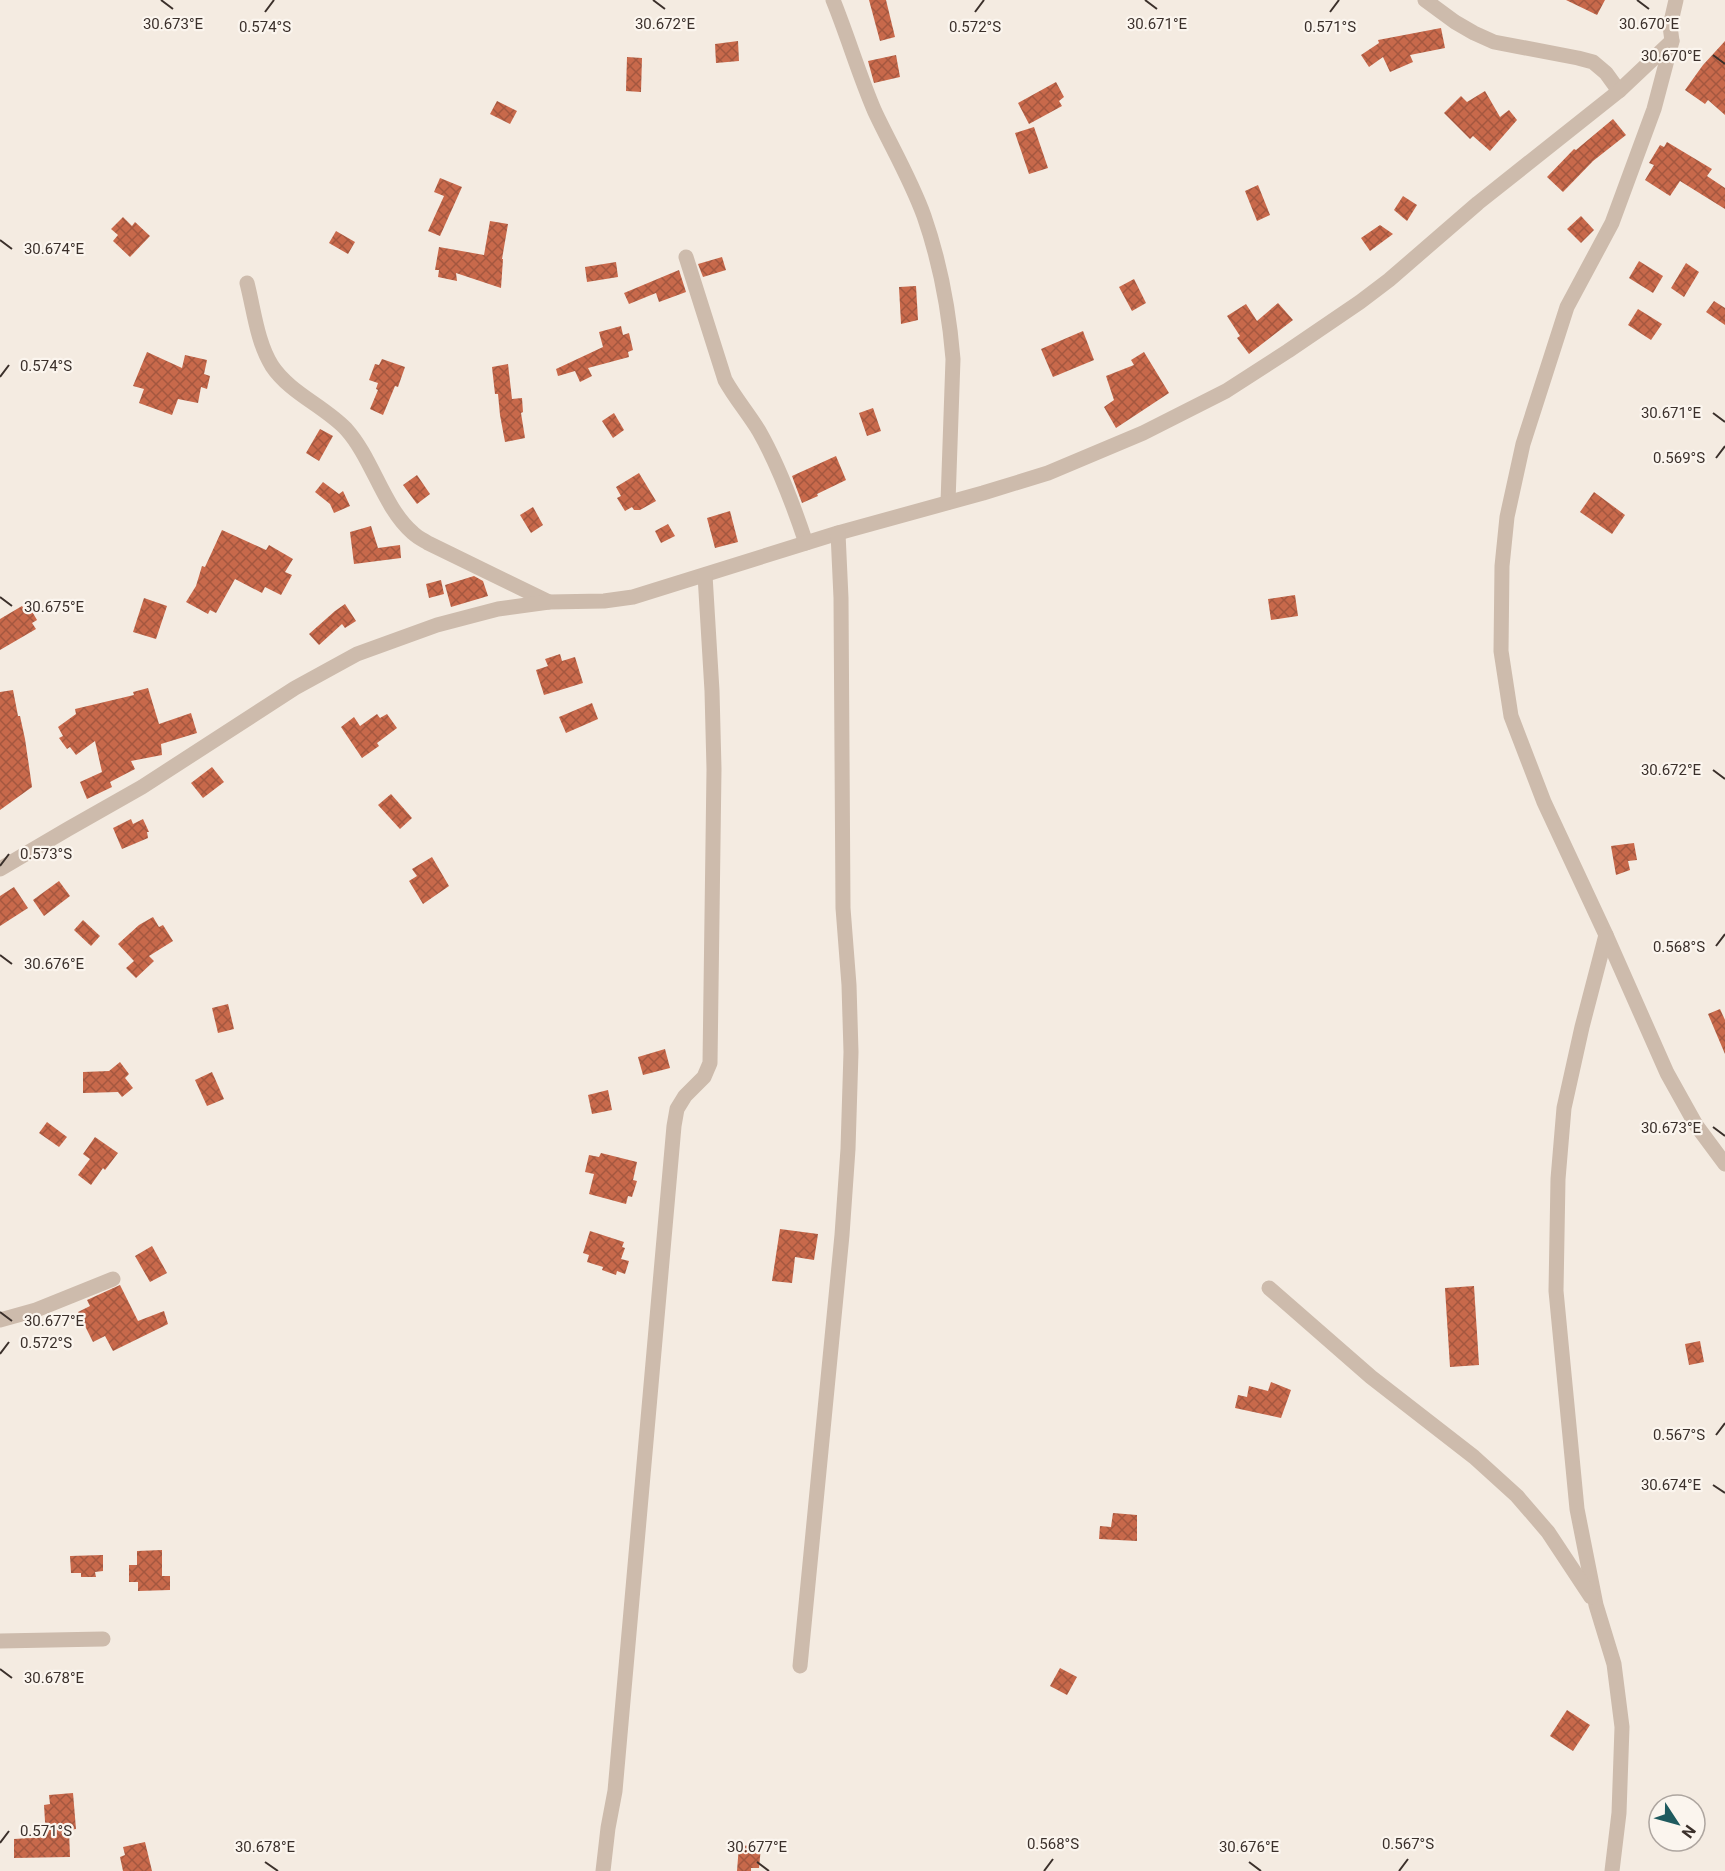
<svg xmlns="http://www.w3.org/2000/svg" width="1725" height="1871" viewBox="0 0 1725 1871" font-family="Roboto,sans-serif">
  <defs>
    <pattern id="building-cross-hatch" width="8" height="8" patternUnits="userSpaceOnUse" patternTransform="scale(1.5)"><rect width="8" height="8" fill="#c8694b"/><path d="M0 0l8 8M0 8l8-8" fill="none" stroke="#a4573f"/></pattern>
  </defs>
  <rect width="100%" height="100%" fill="#f4ebe1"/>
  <!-- building -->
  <g fill="url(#building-cross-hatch)">
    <polygon points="869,0 886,0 895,37 880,41"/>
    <polygon points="1566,0 1605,0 1597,15"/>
    <polygon points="1441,28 1445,48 1410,55 1413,62 1390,72 1383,57 1369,67 1361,55 1379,43 1378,40"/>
    <polygon points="738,41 739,61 716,63 715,44"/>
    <polygon points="1725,41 1725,115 1708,100 1705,104 1685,90 1703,65"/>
    <polygon points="896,55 900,77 874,83 868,61"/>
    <polygon points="627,57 642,58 641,92 626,91"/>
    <polygon points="1056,82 1064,97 1059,101 1062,106 1029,124 1018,103"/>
    <polygon points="1485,91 1500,117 1509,110 1517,120 1490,151 1473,136 1470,139 1444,113 1461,96 1467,102"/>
    <polygon points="497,101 517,111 510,124 490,114"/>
    <polygon points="1613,119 1626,135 1593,161 1563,192 1547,177 1574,149 1576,150"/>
    <polygon points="1034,127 1048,168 1029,174 1015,133"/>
    <polygon points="1667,142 1712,169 1707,176 1725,188 1725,209 1680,181 1670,196 1645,180 1654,165 1649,163 1660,145 1664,147"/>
    <polygon points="440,178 462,187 440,236 428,231 444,196 434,192"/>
    <polygon points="1258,185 1270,215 1257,221 1245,191"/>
    <polygon points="1403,196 1417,205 1407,221 1394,210"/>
    <polygon points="1581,216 1594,230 1581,243 1567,229"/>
    <polygon points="123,217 132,226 135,222 150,236 130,257 113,241 118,235 111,229"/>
    <polygon points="490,221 508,224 502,259 503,259 501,288 456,273 457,281 438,277 439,270 435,270 439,247 484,255"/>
    <polygon points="1380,225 1393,234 1370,251 1361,238"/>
    <polygon points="336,231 355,242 348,254 329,243"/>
    <polygon points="722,257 726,270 703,277 698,264"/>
    <polygon points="1639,261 1663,276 1653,293 1629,278"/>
    <polygon points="616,262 618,277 587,282 585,267"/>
    <polygon points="1686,263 1699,272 1684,297 1671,288"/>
    <polygon points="679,270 686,292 659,302 656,293 629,304 624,293"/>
    <polygon points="1134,279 1146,303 1132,311 1119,287"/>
    <polygon points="916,286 918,320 901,324 899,287"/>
    <polygon points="1714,301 1725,308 1725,325 1706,312"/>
    <polygon points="1278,303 1293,320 1249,354 1237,338 1240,336 1227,316 1246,304 1257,321"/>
    <polygon points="1638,309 1662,324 1651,340 1628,325"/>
    <polygon points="621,326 623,335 629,333 633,350 628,352 629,357 588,368 592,376 580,382 575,371 558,376 556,369 603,347 599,332"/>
    <polygon points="1083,331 1094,360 1053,377 1041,349"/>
    <polygon points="147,352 182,368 185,355 207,360 204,374 210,376 207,389 201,387 198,403 178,399 172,415 139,403 144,389 133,386"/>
    <polygon points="1144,352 1169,393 1116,428 1104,407 1114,400 1106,376 1134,365 1131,360"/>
    <polygon points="382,359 405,367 398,387 395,386 383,415 370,409 378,390 376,389 378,383 369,380 375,364 379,365"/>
    <polygon points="508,364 512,399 522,398 523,412 521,413 525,438 505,442 500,415 498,394 495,394 492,367"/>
    <polygon points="873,408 881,431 867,436 859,413"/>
    <polygon points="614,413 624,430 613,438 602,421"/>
    <polygon points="320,429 333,436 319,461 306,453"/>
    <polygon points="836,456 846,480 817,494 818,496 802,503 792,476"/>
    <polygon points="639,473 656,501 640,510 634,510 632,507 625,511 617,498 621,496 616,487"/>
    <polygon points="417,475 430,494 417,504 403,485"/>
    <polygon points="323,482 339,494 343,491 350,506 334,513 330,504 315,492"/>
    <polygon points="1594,492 1625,515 1612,534 1580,512"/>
    <polygon points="533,507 543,525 531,533 520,515"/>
    <polygon points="730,511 738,542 715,548 707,518"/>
    <polygon points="668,524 675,536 661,543 655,531"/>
    <polygon points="371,526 378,548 400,545 401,558 354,564 350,532"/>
    <polygon points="222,530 266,550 269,545 293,559 285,572 292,575 281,595 265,587 262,593 235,579 216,613 210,610 208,614 186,602 196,586 202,566 205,567"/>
    <polygon points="474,576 483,581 488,596 451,607 445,585"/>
    <polygon points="441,580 444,594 429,598 426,584"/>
    <polygon points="1295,595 1298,616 1271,620 1268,599"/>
    <polygon points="144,598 167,606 156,639 133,632"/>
    <polygon points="345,604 356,621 345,628 342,624 319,645 309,634 335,611"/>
    <polygon points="22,606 25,611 30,608 37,620 32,623 36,629 0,650 0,619"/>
    <polygon points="560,654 562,661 575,657 583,683 544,695 536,670 548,666 545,659"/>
    <polygon points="148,688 159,724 191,713 197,733 161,744 162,755 131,761 135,769 110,782 112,787 87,799 80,782 102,772 95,741 76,755 70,747 67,749 59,738 63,736 58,727 76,714 75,709 134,695 133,692"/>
    <polygon points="13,690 18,716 20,716 25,739 32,787 0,810 0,692"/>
    <polygon points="592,703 598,719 566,733 559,717"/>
    <polygon points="377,714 380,718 387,714 397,728 377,743 379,746 362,758 341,727 354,717 360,726"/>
    <polygon points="212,767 224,782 203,798 191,783"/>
    <polygon points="391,794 412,818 400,829 378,805"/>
    <polygon points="131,819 133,824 143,819 149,832 147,832 148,838 122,849 113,828"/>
    <polygon points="1634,843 1637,860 1628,861 1630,870 1616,875 1611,846"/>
    <polygon points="432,857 449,886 423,904 409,881 417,876 412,869"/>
    <polygon points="59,881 70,896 44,916 33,900"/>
    <polygon points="14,887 28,908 0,926 0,896"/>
    <polygon points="153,917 159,927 163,925 173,941 149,956 154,961 136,978 126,968 134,961 118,944 139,925"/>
    <polygon points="83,920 100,936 91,946 74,930"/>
    <polygon points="228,1004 234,1029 218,1033 212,1008"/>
    <polygon points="1720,1009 1725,1020 1725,1054 1708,1014"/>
    <polygon points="665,1049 670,1068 643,1075 638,1057"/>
    <polygon points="120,1062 129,1074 125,1078 133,1088 122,1097 118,1092 83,1093 83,1072 109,1071"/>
    <polygon points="212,1072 224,1099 207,1106 195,1080"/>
    <polygon points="608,1090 612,1110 592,1114 588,1095"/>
    <polygon points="47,1122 67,1137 59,1147 39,1133"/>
    <polygon points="95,1137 118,1153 105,1170 103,1168 91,1185 78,1175 90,1159 83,1154"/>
    <polygon points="601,1153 637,1162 633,1180 637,1181 632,1197 628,1196 626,1204 589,1194 594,1174 585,1172 589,1155 599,1157"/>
    <polygon points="780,1229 818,1234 814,1260 795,1257 792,1283 772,1281"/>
    <polygon points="590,1231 624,1242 622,1247 625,1248 621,1259 629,1261 625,1274 617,1271 616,1275 602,1270 603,1267 587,1262 589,1255 583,1253"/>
    <polygon points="152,1246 167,1273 150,1282 135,1256"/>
    <polygon points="120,1285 138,1321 164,1311 168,1324 113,1351 105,1336 93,1342 78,1312 90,1306 87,1300"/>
    <polygon points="1474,1286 1479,1365 1450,1367 1445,1288"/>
    <polygon points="1700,1341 1704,1362 1689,1365 1685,1344"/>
    <polygon points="1271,1382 1291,1390 1281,1418 1235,1408 1238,1395 1247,1397 1249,1386 1268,1391"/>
    <polygon points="1113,1513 1137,1515 1137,1541 1099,1539 1100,1526 1111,1527"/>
    <polygon points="162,1550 162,1576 170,1576 170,1590 138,1591 138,1582 129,1582 129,1565 137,1565 137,1551"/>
    <polygon points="103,1555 103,1571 95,1572 96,1577 81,1577 81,1573 71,1573 70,1556"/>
    <polygon points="1060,1668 1077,1677 1067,1695 1050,1686"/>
    <polygon points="1567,1710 1590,1725 1573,1751 1550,1736"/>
    <polygon points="73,1793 76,1829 69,1830 70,1857 14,1858 14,1839 46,1837 44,1805 50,1804 49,1795"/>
    <polygon points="145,1842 152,1871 123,1871 120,1857 125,1855 123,1847"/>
    <polygon points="739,1845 761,1847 759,1868 751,1868 751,1871 737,1871"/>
  </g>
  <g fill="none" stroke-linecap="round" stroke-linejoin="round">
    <!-- minor -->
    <g stroke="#cdbbac" stroke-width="15">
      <path d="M 833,0 C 848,37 859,75 875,112 C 891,146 911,180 924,216 C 940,262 949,310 953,359 L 948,502"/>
      <polyline points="1425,0 1455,22 1474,33 1494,42 1578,58 1593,62 1606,73 1619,91"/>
      <polyline points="1672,41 1654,109 1612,223 1567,307 1523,444 1507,517 1502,566 1501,651 1511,716 1544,802 1606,935 1667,1073 1696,1125 1725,1164"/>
      <path d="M 686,257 L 725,380 C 735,398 748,413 759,431 C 779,466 793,504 806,543"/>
      <path d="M 247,283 C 254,310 257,342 272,366 C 290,393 324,406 346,429 C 373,459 383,507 413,533 C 417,537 423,540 428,543 L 549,602"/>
      <polyline points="0,869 68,829 142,787 295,688 357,654 437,625 498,609 549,602 604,601 633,597 838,533 983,493 1048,473 1143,433 1226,391 1288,351 1360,302 1389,280 1478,203 1619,91 1672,41 1670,26 1676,0"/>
      <polyline points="1606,935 1582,1027 1564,1108 1558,1179 1556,1291 1577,1509 1596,1605 1614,1664 1622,1727 1619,1813 1612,1871"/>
      <polyline points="1269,1288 1371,1377 1474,1457 1517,1496 1548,1532 1591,1597"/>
      <polyline points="0,1320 36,1310 113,1279"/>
      <polyline points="0,1641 103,1639"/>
      <polyline points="800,1666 842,1235 848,1149 851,1052 849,985 843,908 841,598 838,533"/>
      <polyline points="603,1871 608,1828 615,1791 674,1126 677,1109 685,1096 704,1077 710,1063 714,769 712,691 705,575"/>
    </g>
  </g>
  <!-- ticks -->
  <path fill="none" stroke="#3b302b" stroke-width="2" d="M 161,0 L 173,9M 653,0 L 665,9M 1145,0 L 1157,9M 1637,0 L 1649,9M 265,12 L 274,0M 975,12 L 984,0M 1330,12 L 1339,0M 1713,55 L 1725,64M 0,240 L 12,249M 0,377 L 9,365M 1713,413 L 1725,422M 1716,458 L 1725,446M 0,597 L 12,606M 1713,770 L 1725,779M 0,866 L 9,854M 1716,946 L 1725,934M 0,955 L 12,964M 1713,1127 L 1725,1136M 0,1312 L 12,1321M 0,1354 L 9,1342M 1716,1435 L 1725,1423M 1713,1485 L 1725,1493M 0,1669 L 12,1678M 0,1843 L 9,1831M 265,1862 L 278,1871M 757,1862 L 769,1871M 1249,1862 L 1261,1871M 1044,1871 L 1053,1859M 1399,1871 L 1408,1859"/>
  <g font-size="15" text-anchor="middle" fill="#3b302b" stroke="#fbf5ee" stroke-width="4.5" stroke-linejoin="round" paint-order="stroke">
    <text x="1649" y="29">30.670°E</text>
    <text x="173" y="29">30.673°E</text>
    <text x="665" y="29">30.672°E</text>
    <text x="1157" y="29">30.671°E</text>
    <text x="265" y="32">0.574°S</text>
    <text x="975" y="32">0.572°S</text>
    <text x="1330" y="32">0.571°S</text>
    <text x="1671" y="61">30.670°E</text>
    <text x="54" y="254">30.674°E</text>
    <text x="46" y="371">0.574°S</text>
    <text x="1671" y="418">30.671°E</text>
    <text x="1679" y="463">0.569°S</text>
    <text x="54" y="612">30.675°E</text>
    <text x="1671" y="775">30.672°E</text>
    <text x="46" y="859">0.573°S</text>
    <text x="1679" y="952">0.568°S</text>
    <text x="54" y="969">30.676°E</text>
    <text x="1671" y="1133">30.673°E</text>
    <text x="54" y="1326">30.677°E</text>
    <text x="46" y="1348">0.572°S</text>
    <text x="1679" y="1440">0.567°S</text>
    <text x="1671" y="1490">30.674°E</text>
    <text x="54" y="1683">30.678°E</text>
    <text x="46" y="1836">0.571°S</text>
    <text x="1053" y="1849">0.568°S</text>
    <text x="1408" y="1849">0.567°S</text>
    <text x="265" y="1852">30.678°E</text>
    <text x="757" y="1852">30.677°E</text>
    <text x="1249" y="1852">30.676°E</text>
  </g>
  <!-- north arrow -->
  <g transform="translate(1677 1823) rotate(126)"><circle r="28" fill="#fbf5ee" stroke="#aea6a0" stroke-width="1.5"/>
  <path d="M0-4.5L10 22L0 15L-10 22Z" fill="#1f5a5e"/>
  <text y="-9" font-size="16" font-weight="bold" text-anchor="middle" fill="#3b302b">N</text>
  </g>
</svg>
